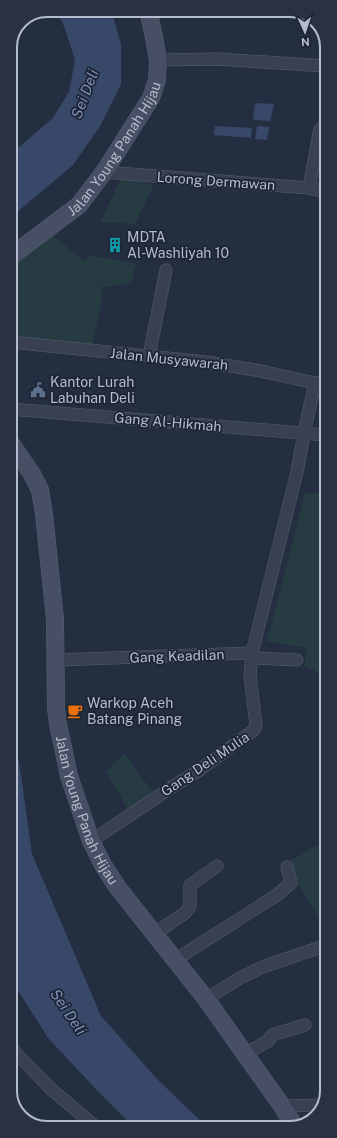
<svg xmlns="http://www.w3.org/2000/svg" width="337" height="1138" viewBox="0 0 337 1138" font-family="'Public Sans',sans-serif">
  <rect width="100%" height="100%" fill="#242e41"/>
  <!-- green -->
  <g fill="#263c42">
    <polygon points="121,179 154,184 135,224 100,222"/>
    <polygon points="51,234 85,261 84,263 90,255 136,264 131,282 103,288 83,265 102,288 102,300 92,348 10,339 10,267"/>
    <polygon points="305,493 327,493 327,678 305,666 306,648 267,641"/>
    <polygon points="124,754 154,794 129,811 106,772"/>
    <polygon points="327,839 327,916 319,919 287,863"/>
  </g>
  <!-- water -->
  <g fill="#374869">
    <polygon points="57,10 111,10 121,44 121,84 100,126 73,165 10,218 10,155 53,118 69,92 75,60 65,29"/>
    <polygon points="255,103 274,104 270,121 253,120"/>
    <polygon points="215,126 252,128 251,138 214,135"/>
    <polygon points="257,126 269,127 267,140 255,139"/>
    <polygon points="11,721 20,768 32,854 101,1016 158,1080 207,1127 135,1128 94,1087 48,1038 11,979"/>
  </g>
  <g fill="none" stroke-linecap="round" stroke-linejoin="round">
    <!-- street casing -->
    <g stroke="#565e6e" stroke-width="13">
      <g id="street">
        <polyline points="158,60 217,59 326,66"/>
        <polyline points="104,172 309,188 326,192"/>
        <polyline points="309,188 320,129"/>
        <polyline points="10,342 206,362 261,371 315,383 326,383"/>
        <polyline points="149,356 166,270"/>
        <polyline points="10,409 327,435"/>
        <polyline points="56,660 252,653 256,658 297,660"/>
        <polyline points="91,841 169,789 198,771 254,730 256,725 250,675 252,653 297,472 304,433 315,383"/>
        <polyline points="154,934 185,913 190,906 190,885 217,866"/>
        <polyline points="175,960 277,895 291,883 287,867"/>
        <polyline points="206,999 240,978 265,966 327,945"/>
        <polyline points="11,1048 50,1088 97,1128"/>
        <polyline points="245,1054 268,1041 272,1035 305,1025"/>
        <polyline points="282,1106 322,1105"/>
      </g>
    </g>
    <!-- secondary casing -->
    <g stroke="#565e6e" stroke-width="18">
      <g id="secondary">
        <path id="s1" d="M 10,257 L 79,205 L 104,172 L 151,98 L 157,80 L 158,60 L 154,37 L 148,10"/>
        <path id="s2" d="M 10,442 L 32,474 L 40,490 L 44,514 L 55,619 L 56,708 L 58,724 L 69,776 L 91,841 L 103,865 L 118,888 L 206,999 L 282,1106 L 295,1127"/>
      </g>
    </g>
    <!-- street -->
    <use href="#street" stroke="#384051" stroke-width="12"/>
    <!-- secondary -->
    <use href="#secondary" stroke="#464f64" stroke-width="17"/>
  </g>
  <!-- icons -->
  <defs>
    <g id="building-bare" transform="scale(1.2)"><path d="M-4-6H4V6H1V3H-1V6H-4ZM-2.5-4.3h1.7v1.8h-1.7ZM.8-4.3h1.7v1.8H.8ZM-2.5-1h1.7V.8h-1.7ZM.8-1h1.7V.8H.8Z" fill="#0f9aa8" stroke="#1d2536" stroke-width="2.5" paint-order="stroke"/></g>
    <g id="civic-bare" transform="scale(1.2)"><path d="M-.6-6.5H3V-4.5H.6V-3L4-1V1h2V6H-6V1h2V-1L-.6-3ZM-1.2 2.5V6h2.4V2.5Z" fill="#5c6f8a" stroke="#1d2536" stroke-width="2.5" paint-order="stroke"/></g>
    <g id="cafe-bare" transform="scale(1.2)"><path d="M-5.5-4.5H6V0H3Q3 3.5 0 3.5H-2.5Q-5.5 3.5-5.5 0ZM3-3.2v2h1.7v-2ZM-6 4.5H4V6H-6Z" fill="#e8710a" stroke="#1d2536" stroke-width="2.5" paint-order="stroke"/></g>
  </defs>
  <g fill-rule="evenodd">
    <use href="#building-bare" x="115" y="245"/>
    <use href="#civic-bare" x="38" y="390"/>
    <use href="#cafe-bare" x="75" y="711"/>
  </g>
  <g text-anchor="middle" stroke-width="3.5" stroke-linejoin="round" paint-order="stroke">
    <!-- street labels -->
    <g font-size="14" fill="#b5bccb" stroke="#1d2536">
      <text dy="5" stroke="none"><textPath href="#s1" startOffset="153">Jalan Young Panah Hijau</textPath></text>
      <text transform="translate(216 181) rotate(4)" y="5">Lorong Dermawan</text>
      <text transform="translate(169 359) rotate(6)" y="5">Jalan Musyawarah</text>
      <text transform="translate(168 422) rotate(5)" y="5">Gang Al-Hikmah</text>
      <text transform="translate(177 656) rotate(-2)" y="5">Gang Keadilan</text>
      <text transform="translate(205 764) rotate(-34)" y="5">Gang Deli Mulia</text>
      <text dy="5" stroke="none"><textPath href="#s2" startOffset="383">Jalan Young Panah Hijau</textPath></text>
    </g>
    <!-- poi labels -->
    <g font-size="14" fill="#b5bccb" stroke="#1d2536" text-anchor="start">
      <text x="127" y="242">MDTA<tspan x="127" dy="16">Al-Washliyah 10</tspan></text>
      <text x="50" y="387">Kantor Lurah<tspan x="50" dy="16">Labuhan Deli</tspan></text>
      <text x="87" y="708">Warkop Aceh<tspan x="87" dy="16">Batang Pinang</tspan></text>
    </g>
    <!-- water labels -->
    <g font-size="15" font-style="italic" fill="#7b8eb4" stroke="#1d2536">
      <text transform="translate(85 94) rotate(-69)" y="5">Sei Deli</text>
      <text transform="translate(68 1012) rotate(56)" y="5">Sei Deli</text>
    </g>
  </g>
  <!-- crop -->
  <path d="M0 0H337V1138H0ZM47 17H290A30 30 0 0 1 320 47V1091A30 30 0 0 1 290 1121H47A30 30 0 0 1 17 1091V47A30 30 0 0 1 47 17Z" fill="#293142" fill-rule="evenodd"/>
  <path fill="none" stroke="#b5bccb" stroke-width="2" d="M47 17H290A30 30 0 0 1 320 47V1091A30 30 0 0 1 290 1121H47A30 30 0 0 1 17 1091V47A30 30 0 0 1 47 17Z"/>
  <!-- north arrow -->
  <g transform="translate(305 32) rotate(177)" stroke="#1d2536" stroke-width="3" paint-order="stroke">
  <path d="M0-3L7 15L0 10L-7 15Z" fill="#b5bccb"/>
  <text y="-6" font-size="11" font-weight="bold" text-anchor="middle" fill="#b5bccb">N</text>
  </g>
</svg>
